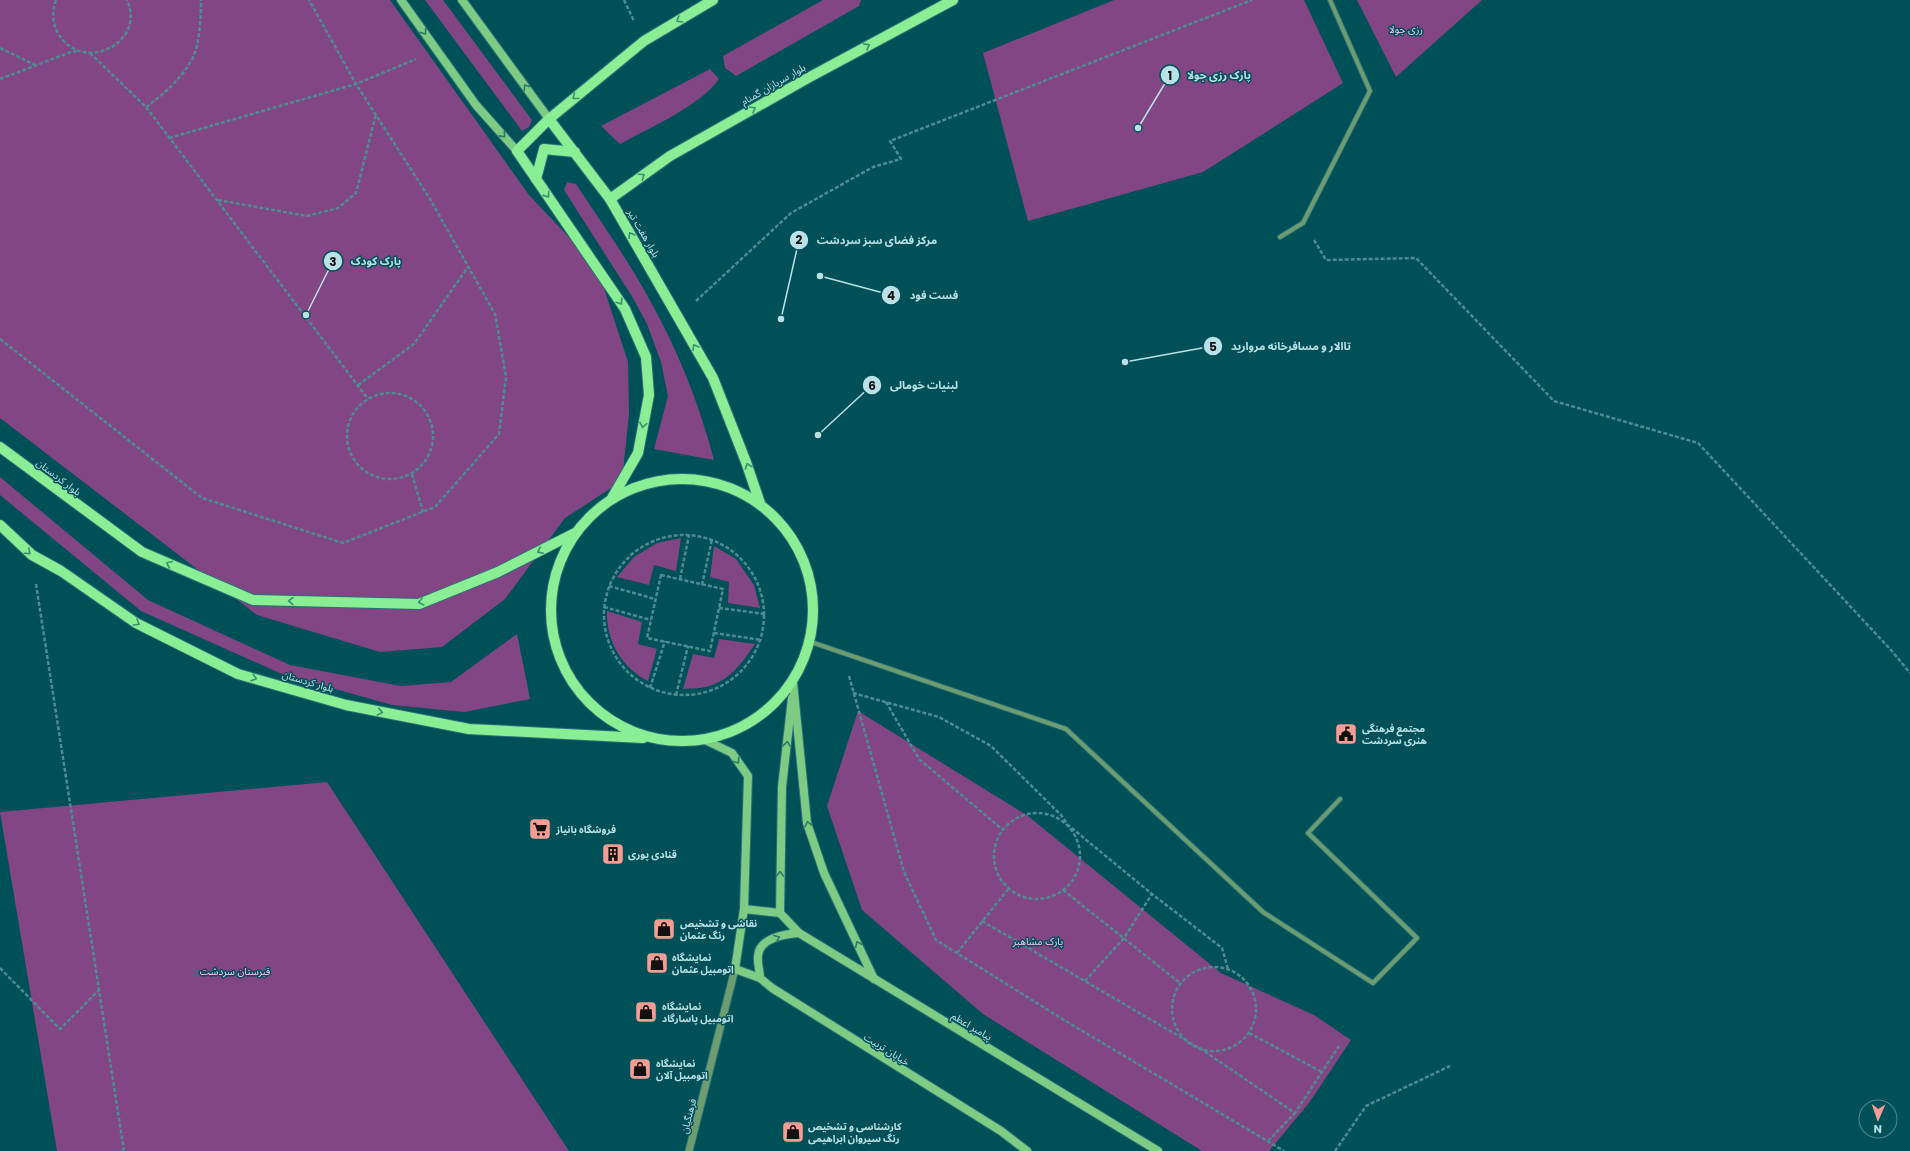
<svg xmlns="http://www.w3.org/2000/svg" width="1910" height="1151" viewBox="0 0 1910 1151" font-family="Poppins,'Noto Sans Arabic',sans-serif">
  <rect width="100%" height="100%" fill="#005058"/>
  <!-- green -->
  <g fill="#834684">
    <polygon points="0,0 390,0 529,195 597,267 628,362 629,414 622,481 565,518 505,599 442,647 380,652 257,615 0,418"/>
    <polygon points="425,0 443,0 532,120 529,127 522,131"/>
    <polygon points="823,0 861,0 859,6 736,76 725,68 723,56"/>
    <polygon points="1114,0 1304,0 1343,83 1203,172 1028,221 983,53"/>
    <polygon points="1357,0 1482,0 1396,77"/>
    <path d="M 710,69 L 719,79 C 700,106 649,128 620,144 L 601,126 Z"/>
    <path d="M 567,182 L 576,184 C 600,221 627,258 648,297 C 677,348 699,403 714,460 L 654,449 L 668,396 L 661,362 L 647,324 L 633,298 L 564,190 Z"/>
    <polygon points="0,477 148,600 290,665 401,686 451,682 517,634 530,699 464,712 392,705 282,674 141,611 0,495"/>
    <polygon points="681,538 676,571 654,565 649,585 617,577 634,557 657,543"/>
    <polygon points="714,546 736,559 754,585 760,608 728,603 729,582 710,577"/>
    <path d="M 607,611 L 642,622 L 638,644 L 657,649 L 648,681 C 622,668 606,641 607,611 Z"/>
    <path d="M 719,639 L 755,644 C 742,663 729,682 705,687 C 698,689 690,688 683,689 L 693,654 L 714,658 Z"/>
    <polygon points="858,711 1028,816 1221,973 1314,1015 1351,1040 1309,1103 1269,1151 1202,1151 983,1014 862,910 827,806"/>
    <polygon points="327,782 569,1151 57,1151 0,812"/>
  </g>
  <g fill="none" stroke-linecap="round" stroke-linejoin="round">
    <!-- minor casing -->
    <g stroke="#297077" stroke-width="6">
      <g id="minor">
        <polyline points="1280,237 1303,223 1370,91 1330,0"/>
        <polyline points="811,642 1066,729 1263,912 1373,983 1417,938 1308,833 1340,799"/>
      </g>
    </g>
    <!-- tertiary casing -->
    <g stroke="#297077" stroke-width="9">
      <polyline id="tertiary" points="689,1151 735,969"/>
    </g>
    <!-- secondary casing -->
    <g stroke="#297077" stroke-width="10">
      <g id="secondary">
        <polyline points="401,0 476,105 517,151"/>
        <polyline points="462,0 549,119"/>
        <polyline points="793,682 807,823 824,873 874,979"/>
        <polyline points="705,740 732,753 748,776 744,909 735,969 760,978 772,988 1001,1131 1027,1151"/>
        <polyline points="744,909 780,913"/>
        <polyline points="780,913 799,933 1158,1151"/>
        <polyline points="780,913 782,787 792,698"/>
        <path d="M 760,978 C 760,971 757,963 758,956 C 759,938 785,934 799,933"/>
      </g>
    </g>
    <!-- primary casing -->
    <g stroke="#297077" stroke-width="12">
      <g id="primary">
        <polyline points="549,119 610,199 713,378 746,462 760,503"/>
        <polyline points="536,179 544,149 575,152"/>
        <polyline points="610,199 670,156 808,78 953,0"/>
        <polyline points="0,447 142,552 253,600 419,604 498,572 575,533"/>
        <circle cx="682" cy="610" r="131"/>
        <polyline points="612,498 638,453 649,395 646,357 625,309 517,151 549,119 644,41 713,0"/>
        <polyline points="0,525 32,555 61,571 136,623 238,674 346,705 469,729 643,738"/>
      </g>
    </g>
    <!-- path -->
    <g stroke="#4d8c93" stroke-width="2.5" stroke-dasharray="4 2" stroke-linecap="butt">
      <path d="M 56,0 C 52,11 52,23 58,33 C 82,75 147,43 127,0"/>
      <polyline points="624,0 634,21"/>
      <polyline points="0,48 35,65"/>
      <polyline points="90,53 146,107 368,399"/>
      <polyline points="0,79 71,52 78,51"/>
      <path d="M 146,107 C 163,95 180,80 191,61 C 200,47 201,16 201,0"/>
      <polyline points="169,138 356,84 416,59"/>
      <polyline points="218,200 307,216 338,208 356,193 376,114"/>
      <polyline points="1314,240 1326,260 1416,258 1554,401 1698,443 1891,650 1910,673"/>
      <polyline points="696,301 791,213 873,167 901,159 890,141 1252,0"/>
      <polyline points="0,339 202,498 343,543 435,507 499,434 506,377 495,314 430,199 356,84 309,0"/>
      <polyline points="358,385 414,344 468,267"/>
      <circle cx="390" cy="436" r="43"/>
      <polyline points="412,474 423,512"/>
      <circle cx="684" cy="615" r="80"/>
      <polygon points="661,575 723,589 710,651 647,638"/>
      <polyline points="680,579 689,535"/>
      <polyline points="36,584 124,1151"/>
      <polyline points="702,585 712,539"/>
      <polyline points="609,586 655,599"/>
      <polyline points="604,607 651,620"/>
      <polyline points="719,608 765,614"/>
      <polyline points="714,633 762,640"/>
      <polyline points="849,676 904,872 936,940 1064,1020 1284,1151"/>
      <polyline points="650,688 665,641"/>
      <polyline points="853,693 939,717 991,746 1061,815 1068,825 1152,894 1222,948 1228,969"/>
      <polyline points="676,695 688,646"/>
      <polyline points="886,702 919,759 1003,830"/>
      <circle cx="1037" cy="856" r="43"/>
      <polyline points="1063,890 1180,983"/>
      <polyline points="982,921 1201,1049 1295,1113 1339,1046"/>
      <polyline points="957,953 1009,888"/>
      <circle cx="1214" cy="1009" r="42"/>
      <polyline points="0,968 60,1029 99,990"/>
      <polyline points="1085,981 1124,938 1152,894"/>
      <polyline points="1249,1033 1322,1072"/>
      <polyline points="1268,1141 1295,1113"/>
      <polyline points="1335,1151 1366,1106 1450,1066"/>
    </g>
    <!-- minor -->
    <use href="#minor" stroke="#6c9c6f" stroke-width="4"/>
    <!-- tertiary -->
    <use href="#tertiary" stroke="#6c9c6f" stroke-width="7"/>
    <!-- secondary -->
    <use href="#secondary" stroke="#7ecb84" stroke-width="8"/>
    <!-- primary -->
    <use href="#primary" stroke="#8aef94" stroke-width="10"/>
  </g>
  <!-- one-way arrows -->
  <defs><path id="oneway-chevron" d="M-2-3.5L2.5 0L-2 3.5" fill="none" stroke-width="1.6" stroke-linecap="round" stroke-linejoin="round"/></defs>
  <g stroke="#379070">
    <use href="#oneway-chevron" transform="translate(679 20) rotate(149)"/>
    <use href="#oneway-chevron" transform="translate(867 46) rotate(-28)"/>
    <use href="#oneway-chevron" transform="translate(575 97) rotate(141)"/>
    <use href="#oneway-chevron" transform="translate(753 109) rotate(-30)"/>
    <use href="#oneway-chevron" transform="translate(642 176) rotate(-35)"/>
    <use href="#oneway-chevron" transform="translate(547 195) rotate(55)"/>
    <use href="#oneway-chevron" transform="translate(631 235) rotate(-120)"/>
    <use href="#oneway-chevron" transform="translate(620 302) rotate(56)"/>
    <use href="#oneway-chevron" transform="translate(695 347) rotate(-120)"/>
    <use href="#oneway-chevron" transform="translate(643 425) rotate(101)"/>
    <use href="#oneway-chevron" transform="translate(748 466) rotate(-109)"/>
    <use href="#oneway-chevron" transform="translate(540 551) rotate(153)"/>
    <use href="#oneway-chevron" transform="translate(28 552) rotate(42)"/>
    <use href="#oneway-chevron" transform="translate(169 564) rotate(-157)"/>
    <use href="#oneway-chevron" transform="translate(291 601) rotate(-179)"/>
    <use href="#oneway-chevron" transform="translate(421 602) rotate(166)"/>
    <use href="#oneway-chevron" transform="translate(137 623) rotate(30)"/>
    <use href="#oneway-chevron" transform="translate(254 678) rotate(16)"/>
    <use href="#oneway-chevron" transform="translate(380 712) rotate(11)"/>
  </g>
  <g stroke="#2c7b67">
    <use href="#oneway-chevron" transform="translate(424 32) rotate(55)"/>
    <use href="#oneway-chevron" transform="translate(526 87) rotate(-125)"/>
    <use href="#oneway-chevron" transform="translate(503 135) rotate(48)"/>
    <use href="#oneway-chevron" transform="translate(787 744) rotate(-84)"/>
    <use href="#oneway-chevron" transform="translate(737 761) rotate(54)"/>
    <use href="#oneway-chevron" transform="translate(808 824) rotate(-103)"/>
    <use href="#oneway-chevron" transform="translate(780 874) rotate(-89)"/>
    <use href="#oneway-chevron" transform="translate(777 938) rotate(-23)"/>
    <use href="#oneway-chevron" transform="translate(858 944) rotate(-115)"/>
  </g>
  <!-- icons -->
  <defs>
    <g id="civic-square" transform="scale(1.15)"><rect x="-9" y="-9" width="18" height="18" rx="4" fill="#f59c93" stroke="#005058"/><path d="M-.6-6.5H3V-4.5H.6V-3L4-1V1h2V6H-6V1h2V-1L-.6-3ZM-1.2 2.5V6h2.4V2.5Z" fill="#111"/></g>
    <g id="supermarket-square" transform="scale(1.15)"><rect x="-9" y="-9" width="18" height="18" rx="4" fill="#f59c93" stroke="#005058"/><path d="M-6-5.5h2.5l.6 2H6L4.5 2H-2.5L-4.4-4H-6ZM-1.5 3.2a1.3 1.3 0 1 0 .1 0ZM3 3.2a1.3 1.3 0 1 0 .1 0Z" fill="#111"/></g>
    <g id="building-square" transform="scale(1.15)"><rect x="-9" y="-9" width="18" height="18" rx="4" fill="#f59c93" stroke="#005058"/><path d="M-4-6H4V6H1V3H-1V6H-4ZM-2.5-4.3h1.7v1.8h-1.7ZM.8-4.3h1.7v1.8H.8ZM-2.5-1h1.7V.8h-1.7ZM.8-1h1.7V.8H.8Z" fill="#111"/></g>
    <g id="shop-square" transform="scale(1.15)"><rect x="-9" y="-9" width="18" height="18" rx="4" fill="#f59c93" stroke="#005058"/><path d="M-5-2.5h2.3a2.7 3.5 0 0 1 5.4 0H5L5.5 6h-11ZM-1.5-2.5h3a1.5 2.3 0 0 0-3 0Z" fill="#111"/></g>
  </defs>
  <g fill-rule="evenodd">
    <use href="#civic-square" x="1346" y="734"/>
    <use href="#supermarket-square" x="540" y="829"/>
    <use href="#building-square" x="613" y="854"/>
    <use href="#shop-square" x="664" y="929"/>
    <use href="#shop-square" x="657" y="963"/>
    <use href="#shop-square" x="646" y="1012"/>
    <use href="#shop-square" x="640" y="1069"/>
    <use href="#shop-square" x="793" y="1132"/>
  </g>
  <g text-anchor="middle" stroke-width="3" stroke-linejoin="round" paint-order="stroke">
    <!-- park labels -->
    <g font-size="10" fill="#fec8fe" stroke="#005058">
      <text x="1406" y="33">رزی جولا</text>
      <text x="1038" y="945">پارک مشاهبر</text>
      <text x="235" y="975">قبرستان سردشت</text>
    </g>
    <!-- street labels -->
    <g font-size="10" fill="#b9e1e6" stroke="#005058">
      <text transform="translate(773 84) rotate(-30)" y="4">بلوار سربازان گمنام</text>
      <text transform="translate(644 233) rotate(60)" y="4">بلوار هفت تیر</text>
      <text transform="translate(59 477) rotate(37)" y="4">بلوار کردستان</text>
      <text transform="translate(308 681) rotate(16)" y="4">بلوار کردستان</text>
      <text transform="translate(972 1026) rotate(31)" y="4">پیامبر اعظم</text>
      <text transform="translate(887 1049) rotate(32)" y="4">خیابان تربیت</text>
      <text transform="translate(688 1116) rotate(-76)" y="4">فرهنگیان</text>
    </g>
    <!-- poi labels -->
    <g font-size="10" font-weight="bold" fill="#b9e1e6" stroke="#005058" text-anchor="start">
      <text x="1362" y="732">مجتمع فرهنگی<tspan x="1362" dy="12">هنری سردشت</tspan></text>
      <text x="556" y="833">فروشگاه بانیاز</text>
      <text x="628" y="858">قنادی پوری</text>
      <text x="680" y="927">نقاشی و تشخیص<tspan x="680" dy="12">رنگ عثمان</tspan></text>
      <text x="672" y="961">نمایشگاه<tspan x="672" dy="12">اتومبیل عثمان</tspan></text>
      <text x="662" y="1010">نمایشگاه<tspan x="662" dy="12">اتومبیل پاسارگاد</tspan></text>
      <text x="656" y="1067">نمایشگاه<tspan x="656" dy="12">اتومبیل آلان</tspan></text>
      <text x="808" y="1130">کارشناسی و تشخیص<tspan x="808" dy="12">رنگ سیروان ابراهیمی</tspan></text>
    </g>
  </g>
  <!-- callouts -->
  <path fill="none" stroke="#b9e1e6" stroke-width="1.5" d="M1138 128L1170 75M781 319L799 240M306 315L333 261M820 276L891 295M1125 362L1213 346M818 435L872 385"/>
  <g fill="#b9e1e6" stroke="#005058" stroke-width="1.5">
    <circle cx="1138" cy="128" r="4"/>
    <circle cx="781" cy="319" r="4"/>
    <circle cx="306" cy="315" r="4"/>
    <circle cx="820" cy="276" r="4"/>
    <circle cx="1125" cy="362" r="4"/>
    <circle cx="818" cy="435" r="4"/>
    <circle cx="1170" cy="75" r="10"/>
    <circle cx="799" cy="240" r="10"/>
    <circle cx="333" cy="261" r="10"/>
    <circle cx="891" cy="295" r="10"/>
    <circle cx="1213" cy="346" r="10"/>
    <circle cx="872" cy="385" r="10"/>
  </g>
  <g font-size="12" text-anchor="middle" font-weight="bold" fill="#111">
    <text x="1170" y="80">1</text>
    <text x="799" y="244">2</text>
    <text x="333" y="266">3</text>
    <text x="891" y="300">4</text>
    <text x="1213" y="351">5</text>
    <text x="872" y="390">6</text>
  </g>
  <g font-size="11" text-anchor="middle" font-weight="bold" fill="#b9e1e6" stroke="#005058" stroke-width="3" stroke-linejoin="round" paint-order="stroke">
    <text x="1219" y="79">پارک رزی جولا</text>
    <text x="877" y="244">مرکز فضای سبز سردشت</text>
    <text x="376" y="265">پارک کودک</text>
    <text x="934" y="299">فست فود</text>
    <text x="1291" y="350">تاالار و مسافرخانه مروارید</text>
    <text x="924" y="389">لبنیات خومالی</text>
  </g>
  <!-- north arrow -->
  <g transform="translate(1878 1119) rotate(182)"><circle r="19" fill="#005058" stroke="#4a8a91"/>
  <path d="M0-3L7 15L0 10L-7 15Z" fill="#f59c93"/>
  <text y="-6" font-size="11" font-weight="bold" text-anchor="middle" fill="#b9e1e6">N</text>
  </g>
</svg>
